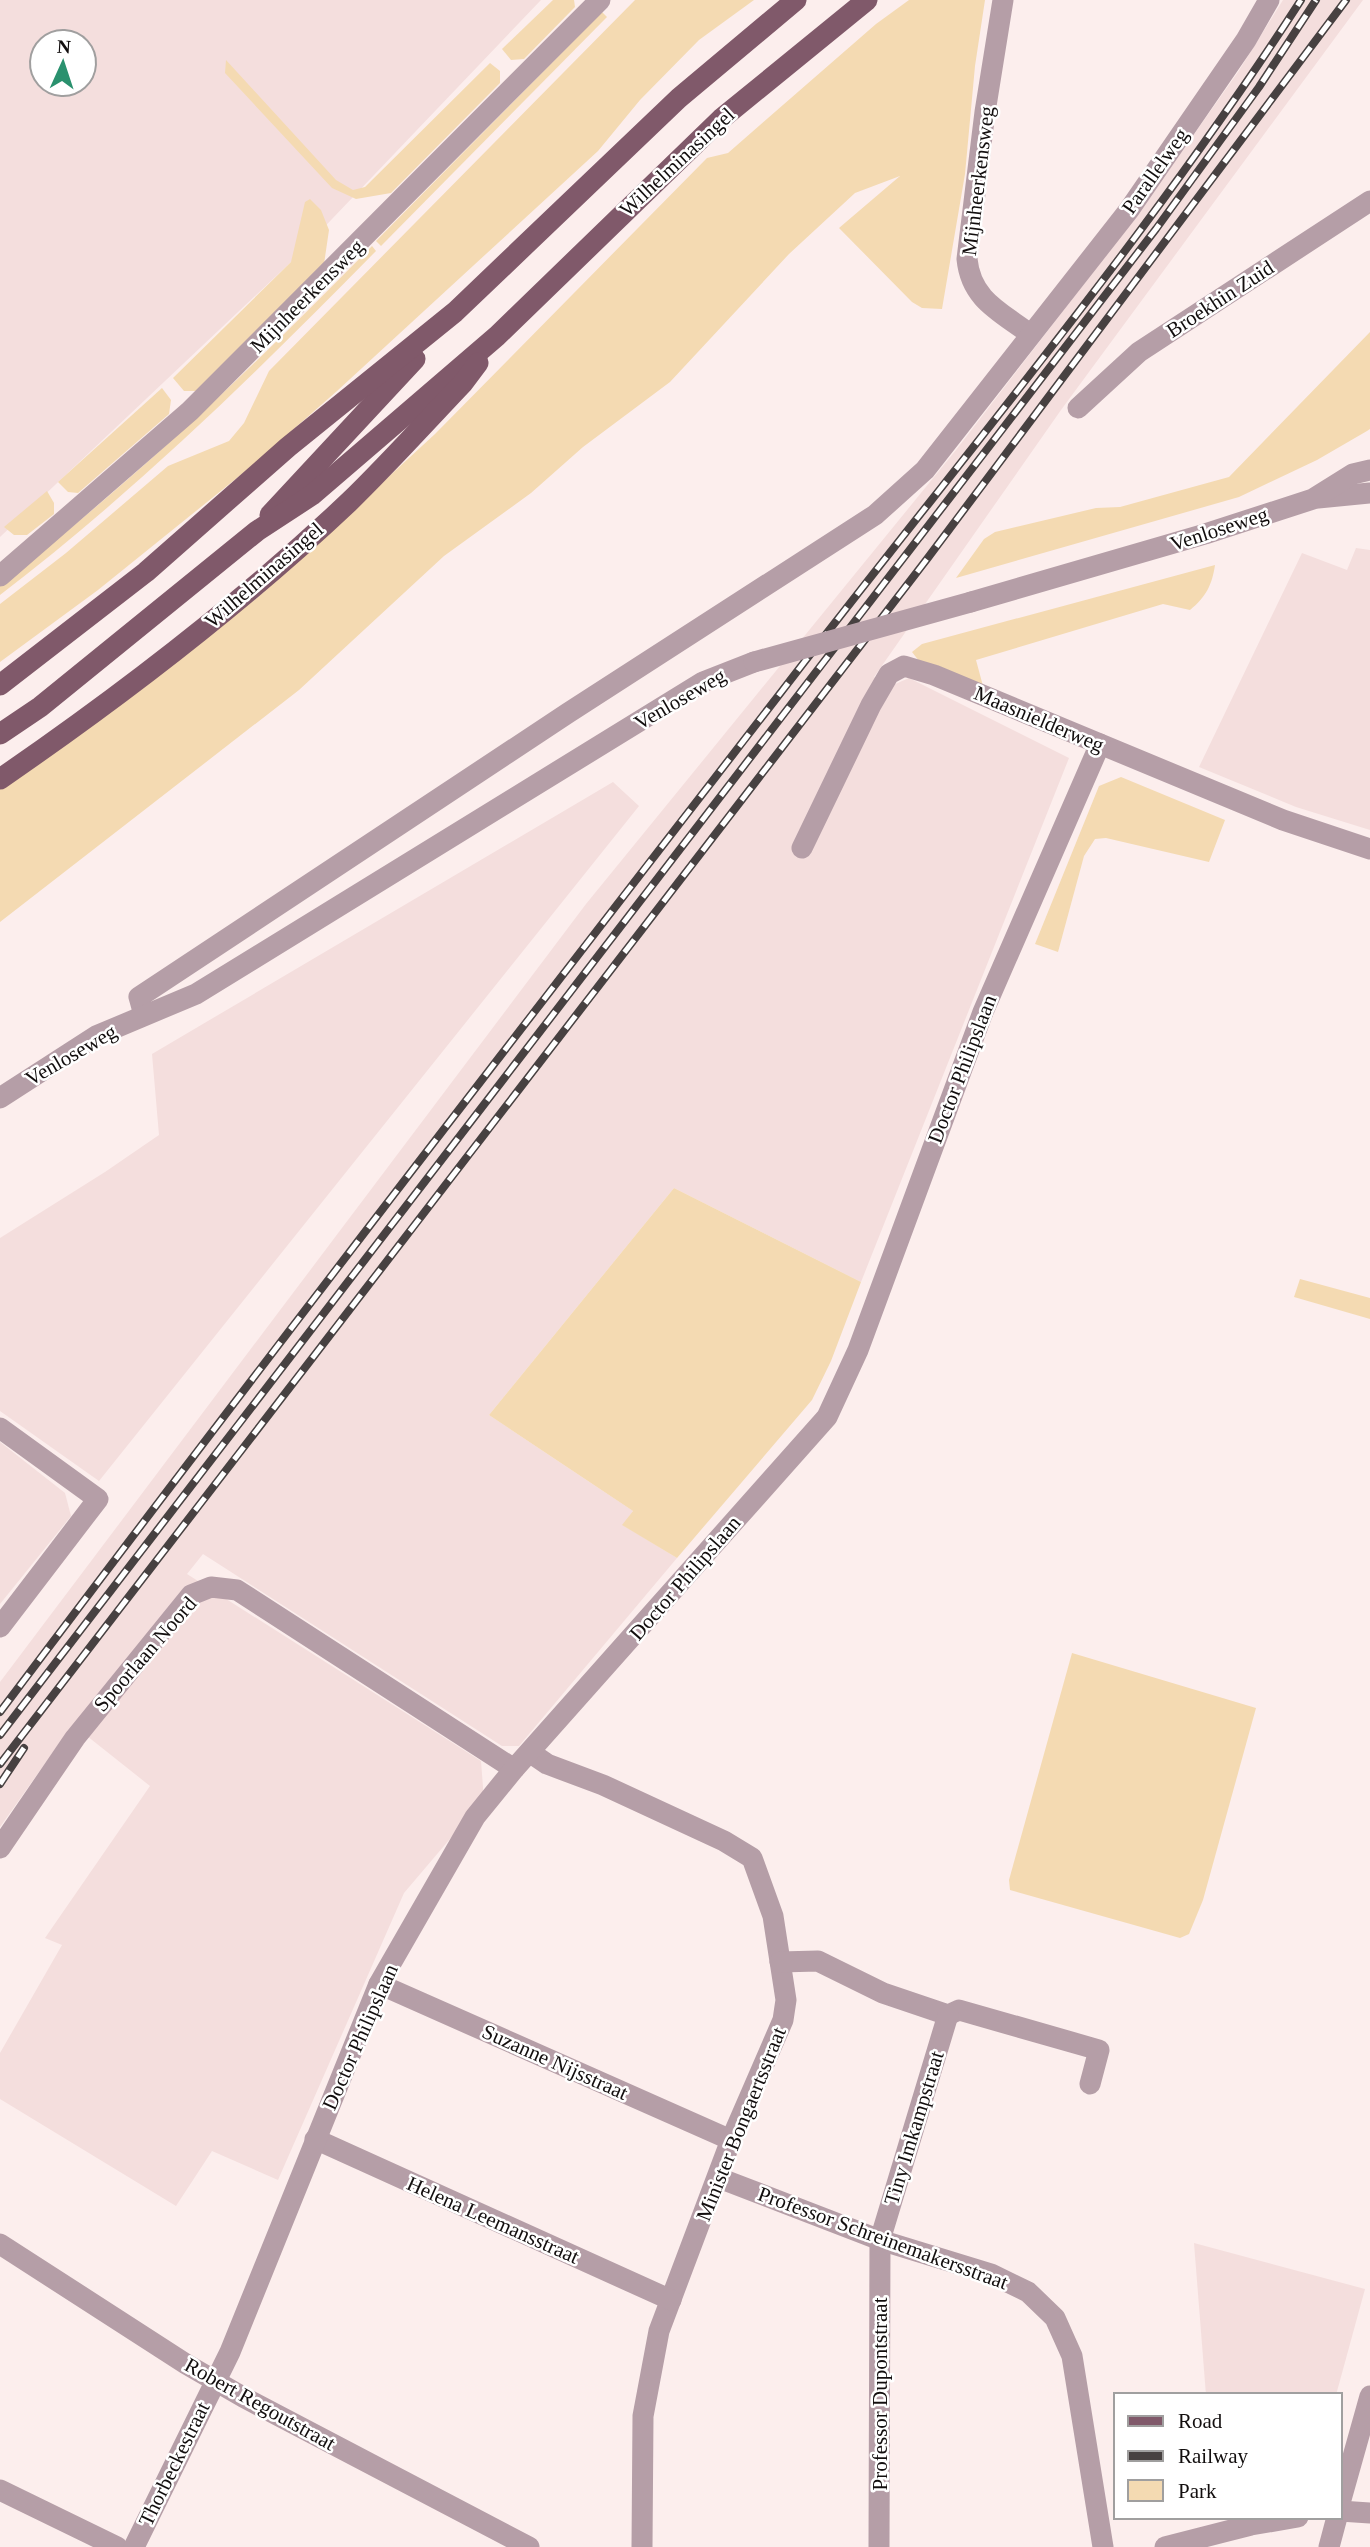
<svg xmlns="http://www.w3.org/2000/svg" width="1370" height="2547" viewBox="0 0 1370 2547" font-family="'Times New Roman',serif">
  <rect width="100%" height="100%" fill="#fceeed"/>
  <!-- built -->
  <g fill="#f4dedd" fill-rule="evenodd">
    <path d="M 0,0 L 541,0 L 291,262 L 0,537 ZM 42,42 L 84,42 L 84,84 L 42,84 Z"/>
    <polygon points="1283,0 1363,0 1061,410 874,677 893,685 909,678 1069,758 861,1282 674,1188 489,1415 633,1511 623,1525 677,1558 519,1746 502,1746 203,1554 187,1574 481,1761 483,1787 483,1800 404,1893 278,2180 212,2151 176,2206 0,2099 0,2053 62,1945 45,1938 150,1786 87,1736 70,1728 0,1827 0,1682 586,904 956,450 1137,215 1238,72"/>
    <polygon points="1356,548 1370,550 1370,830 1296,807 1199,767 1302,553 1347,570"/>
    <polygon points="613,782 639,806 99,1481 0,1411 0,1238 105,1172 159,1135 152,1054"/>
    <polygon points="0,1442 65,1493 71,1516 0,1604"/>
    <polygon points="1194,2243 1365,2289 1336,2395 1206,2395"/>
  </g>
  <!-- green -->
  <g fill="#f4dab2">
    <polygon points="553,0 574,0 575,7 524,59 511,60 502,49"/>
    <polygon points="635,0 754,0 699,40 640,100 598,151 337,391 253,465 98,590 0,662 0,604 66,553 168,466 229,441 244,423 269,371"/>
    <polygon points="909,0 985,0 975,66 965,174 942,309 922,308 912,302 839,228 900,176 855,193 789,254 670,382 583,447 531,493 444,556 299,690 0,922 0,787 257,598 435,434 707,158 728,153 876,24"/>
    <polygon points="602,12 607,17 381,246 376,241"/>
    <polygon points="226,60 336,180 353,190 365,187 490,63 500,71 500,83 391,193 356,199 332,188 225,73"/>
    <polygon points="310,199 321,210 329,230 324,264 198,391 184,391 173,378 291,262 305,202"/>
    <path d="M 372,246 L 376,251 C 256,373 136,491 0,595 L 0,584 C 134,482 254,366 372,246 Z"/>
    <polygon points="1370,332 1370,429 1367,431 1317,460 1239,497 956,578 984,539 995,532 1096,508 1120,507 1229,477"/>
    <polygon points="162,388 171,400 169,414 78,493 68,492 58,482"/>
    <polygon points="47,491 54,503 54,514 27,535 14,535 4,527"/>
    <path d="M 1215,565 C 1212,585 1206,597 1190,610 L 1163,604 L 976,660 L 983,686 L 919,661 L 912,652 L 922,644 Z"/>
    <polygon points="1121,777 1225,820 1209,862 1106,838 1095,839 1084,856 1058,952 1035,944 1099,786"/>
    <polygon points="674,1188 861,1282 831,1361 812,1400 677,1558 622,1525 633,1511 489,1415"/>
    <polygon points="1300,1279 1370,1298 1370,1319 1294,1297"/>
    <polygon points="1072,1653 1256,1708 1203,1900 1189,1934 1180,1938 1010,1890 1009,1880"/>
  </g>
  <g fill="none" stroke-linecap="round" stroke-linejoin="round">
    <!-- minor -->
    <g stroke="#b59ea7" stroke-width="21">
      <path d="M 1003,0 L 985,112 L 967,259 C 971,300 1001,312 1030,334"/>
      <polyline points="1078,408 1139,352 1370,201"/>
      <polyline points="1318,498 1370,493"/>
      <polyline points="0,576 190,411 600,0"/>
      <polyline points="971,602 1205,534 1313,499 1353,474 1370,470"/>
      <polyline points="802,848 871,705 889,674 904,666 934,675 1283,820 1370,849"/>
      <polyline points="144,1015 139,997 568,713 875,515 925,470 1129,210 1246,40 1269,0"/>
      <polyline points="0,1098 96,1036 196,994 703,682 754,662"/>
      <polyline points="0,1428 98,1499 0,1627"/>
      <polyline points="531,1753 547,1764 603,1785 724,1841 752,1858 773,1916 786,2000 783,2020 731,2140 659,2331 643,2416 642,2547"/>
      <polyline points="0,1848 75,1738 191,1595 211,1587 237,1590 514,1769"/>
      <polyline points="780,1962 818,1961 883,1993 948,2015 959,2010 1099,2050 1090,2084"/>
      <polyline points="379,1984 731,2140"/>
      <polyline points="315,2139 671,2300"/>
      <polyline points="719,2178 880,2240 991,2274 1028,2292 1055,2318 1072,2356 1103,2547"/>
      <polyline points="0,2244 186,2364 243,2397 529,2547"/>
      <polyline points="0,2490 117,2547"/>
      <polyline points="1340,2503 1370,2396"/>
      <polyline points="1340,2511 1370,2513"/>
      <polyline points="134,2547 230,2352 379,1984 475,1817 514,1769 827,1417 858,1350 983,1012 1100,744"/>
      <polyline points="879,2547 880,2240 948,2015"/>
      <polyline points="1165,2547 1251,2525 1298,2517"/>
      <polyline points="1329,2547 1337,2517"/>
    </g>
    <!-- major -->
    <g stroke="#80596a" stroke-width="21">
      <polyline points="270,515 415,359"/>
      <polyline points="0,685 146,572 288,447 455,312 679,98 796,0"/>
      <polyline points="0,734 40,707 257,531 312,495 497,336 721,119 867,0"/>
      <path d="M 0,779 C 122,695 241,604 349,502 C 388,464 425,423 463,383 L 478,363"/>
    </g>
    <!-- rail casing -->
    <g stroke="#474141" stroke-width="8">
      <g id="rail">
        <path d="M 0,1712 C 258,1369 520,1030 782,691 C 957,463 1145,242 1301,0"/>
        <polyline points="0,1735 1156,229 1259,87 1316,0"/>
        <polyline points="0,1764 927,559 1346,0"/>
        <polyline points="0,1784 24,1748"/>
      </g>
    </g>
    <!-- rail -->
    <use href="#rail" stroke="#fff" stroke-width="5" stroke-dasharray="16" stroke-linecap="butt"/>
    <!-- minor-bridge -->
    <polyline stroke="#b59ea7" stroke-width="21" points="754,662 971,602"/>
  </g>
  <g text-anchor="middle" stroke-width="5" stroke-linejoin="round" paint-order="stroke">
    <!-- street labels -->
    <g font-size="21" fill="#120e0e" stroke="#fff">
      <text transform="translate(677 162) rotate(-43)" y="7">Wilhelminasingel</text>
      <text transform="translate(1155 171) rotate(-55)" y="7">Parallelweg</text>
      <text transform="translate(978 181) rotate(-83)" y="7">Mijnheerkensweg</text>
      <text transform="translate(307 296) rotate(-45)" y="7">Mijnheerkensweg</text>
      <text transform="translate(1220 299) rotate(-33)" y="7">Broekhin Zuid</text>
      <text transform="translate(1219 529) rotate(-18)" y="7">Venloseweg</text>
      <text transform="translate(264 575) rotate(-41)" y="7">Wilhelminasingel</text>
      <text transform="translate(680 699) rotate(-30)" y="7">Venloseweg</text>
      <text transform="translate(1039 719) rotate(23)" y="7">Maasnielderweg</text>
      <text transform="translate(71 1055) rotate(-30)" y="7">Venloseweg</text>
      <text transform="translate(962 1069) rotate(-69)" y="7">Doctor Philipslaan</text>
      <text transform="translate(685 1578) rotate(-49)" y="7">Doctor Philipslaan</text>
      <text transform="translate(145 1654) rotate(-49)" y="7">Spoorlaan Noord</text>
      <text transform="translate(360 2037) rotate(-66)" y="7">Doctor Philipslaan</text>
      <text transform="translate(555 2062) rotate(24)" y="7">Suzanne Nijsstraat</text>
      <text transform="translate(741 2124) rotate(-68)" y="7">Minister Bongaertsstraat</text>
      <text transform="translate(914 2128) rotate(-73)" y="7">Tiny Imkampstraat</text>
      <text transform="translate(493 2220) rotate(24)" y="7">Helena Leemansstraat</text>
      <text transform="translate(883 2238) rotate(20)" y="7">Professor Schreinemakersstraat</text>
      <text transform="translate(880 2394) rotate(-90)" y="7">Professor Dupontstraat</text>
      <text transform="translate(260 2404) rotate(29)" y="7">Robert Regoutstraat</text>
      <text transform="translate(174 2464) rotate(-64)" y="7">Thorbeckestraat</text>
    </g>
  </g>
  <!-- legend -->
  <rect x="1114" y="2393" width="228" height="126" fill="#ffffff" stroke="#a09f9f" stroke-width="2"/>
  <rect x="1128" y="2416" width="35" height="10" fill="#80596a" stroke="#a09f9f" stroke-width="2"/>
  <text x="1178" y="2428" font-size="21" fill="#120e0e">Road</text>
  <rect x="1128" y="2451" width="35" height="10" fill="#474141" stroke="#a09f9f" stroke-width="2"/>
  <text x="1178" y="2463" font-size="21" fill="#120e0e">Railway</text>
  <rect x="1128" y="2480" width="35" height="21" fill="#f4dab2" stroke="#a09f9f" stroke-width="2"/>
  <text x="1178" y="2498" font-size="21" fill="#120e0e">Park</text>
  <!-- north arrow -->
  <g transform="translate(63 63) rotate(3)"><circle r="33" fill="#ffffff" stroke="#a09f9f" stroke-width="2"/>
  <path d="M0-5L12 26L0 18L-12 26Z" fill="#2a916e"/>
  <text y="-10" font-size="19" font-weight="bold" text-anchor="middle" fill="#120e0e">N</text>
  </g>
</svg>
